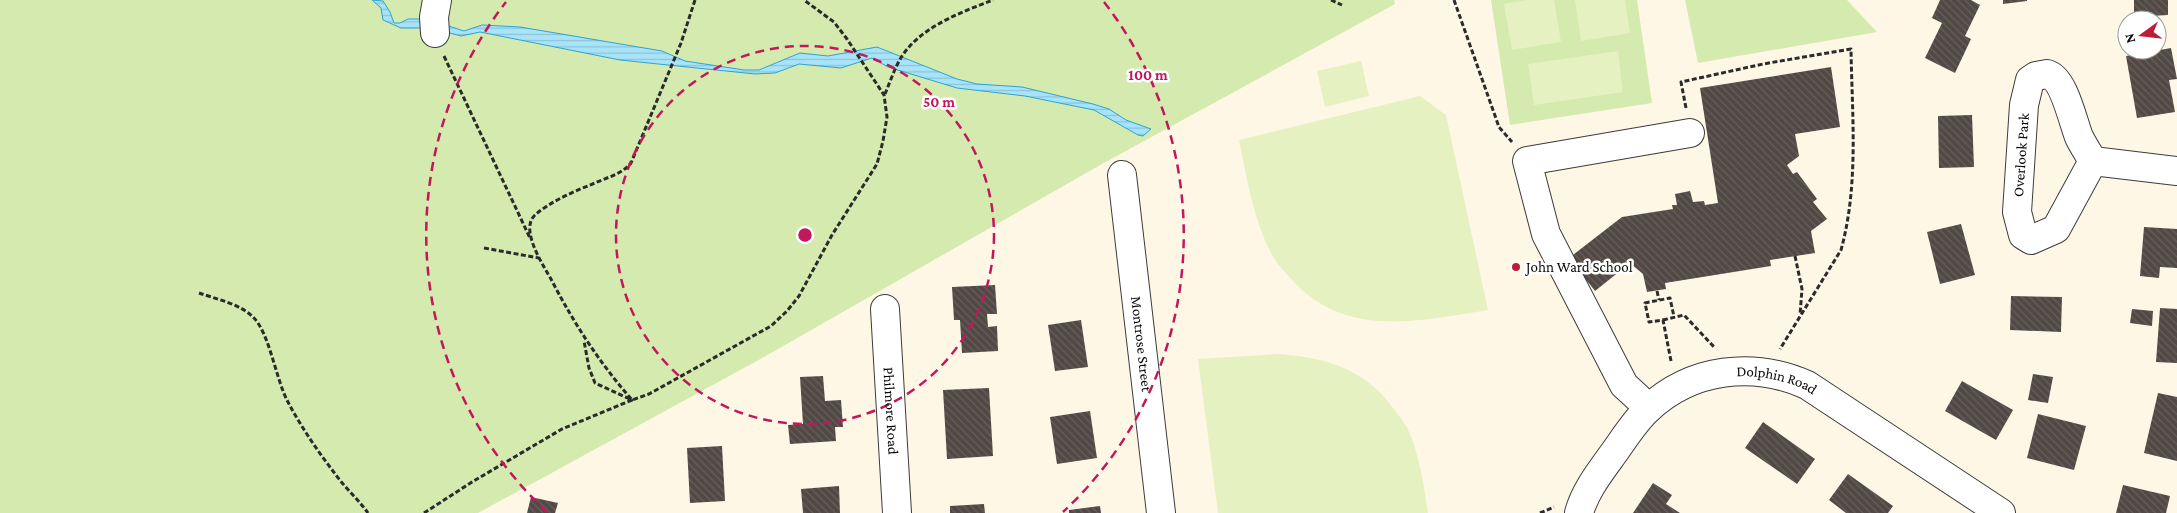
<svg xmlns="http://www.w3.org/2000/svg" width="2177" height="513" viewBox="0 0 2177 513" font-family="'Crimson Pro',serif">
  <defs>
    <pattern id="water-rules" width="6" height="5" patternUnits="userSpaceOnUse" patternTransform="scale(1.25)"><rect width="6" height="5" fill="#a8e4f9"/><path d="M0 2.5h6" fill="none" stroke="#8fc2d4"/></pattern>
    <pattern id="building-back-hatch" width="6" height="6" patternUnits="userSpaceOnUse" patternTransform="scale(1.25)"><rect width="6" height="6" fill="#524945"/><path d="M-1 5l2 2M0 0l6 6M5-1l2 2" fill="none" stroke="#665f5b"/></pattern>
  </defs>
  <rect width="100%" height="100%" fill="#fff7e6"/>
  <!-- green -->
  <g fill="#d4eaaf">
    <polygon points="0,0 1394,0 1395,4 1102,164 764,357 478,513 0,513"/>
    <polygon points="1491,0 1637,0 1652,103 1510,125"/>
    <polygon points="1685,0 1847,0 1877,32 1698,63"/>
  </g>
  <!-- pitch -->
  <g fill="#e6f1c1">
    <polygon points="1527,0 1554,0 1561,42 1512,50 1504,4"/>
    <polygon points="1575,0 1625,0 1630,33 1581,41"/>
    <polygon points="1618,51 1623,92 1534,105 1528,64"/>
    <polygon points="1361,61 1369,96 1325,107 1317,71"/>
    <path d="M 1420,96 L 1446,115 L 1488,310 C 1419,321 1345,339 1292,280 C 1285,272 1276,263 1271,253 C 1253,218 1247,178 1239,140 Z"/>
    <path d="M 1279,354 C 1326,358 1364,368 1393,408 C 1399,416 1407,425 1410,434 C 1420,459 1424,486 1428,513 L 1218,513 L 1198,359 Z"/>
  </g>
  <!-- water -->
  <polygon fill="url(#water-rules)" stroke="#2ca4d3" points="372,0 383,1 390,12 394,23 400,23 408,19 427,19 464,31 482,25 520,27 662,51 685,61 744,70 759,70 800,53 828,56 877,47 957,79 977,84 1022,87 1093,104 1109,109 1126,120 1151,129 1143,136 1138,135 1094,110 1025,96 957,88 888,67 872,58 841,68 799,64 775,73 755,74 620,60 480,32 461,36 431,28 401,28 383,20 381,8"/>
  <!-- building -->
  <g fill="url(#building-back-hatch)">
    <polygon points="1940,0 1971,0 1980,5 1965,36 1971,39 1955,73 1925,58 1942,23 1932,18"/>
    <polygon points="2003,0 2027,0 2027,1 2003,4"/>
    <polygon points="2134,0 2168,0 2168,15 2134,17"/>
    <polygon points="2171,48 2177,79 2169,80 2175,112 2137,118 2126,56"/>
    <polygon points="1831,67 1840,127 1795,134 1799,156 1787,165 1793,174 1797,172 1817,199 1813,202 1827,219 1811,231 1815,253 1770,260 1771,266 1665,283 1666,289 1647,292 1643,274 1630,263 1595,291 1569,258 1622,217 1673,209 1672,205 1677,205 1675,194 1690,191 1693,202 1704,201 1705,205 1718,203 1700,88"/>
    <polygon points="1972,115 1974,167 1939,168 1938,116"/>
    <polygon points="1961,224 1975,275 1940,284 1927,232"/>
    <polygon points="2144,227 2177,229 2177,268 2160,267 2159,278 2140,276"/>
    <polygon points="995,285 997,314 987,314 988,327 997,326 998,351 962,353 960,320 954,320 952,287"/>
    <polygon points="2011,296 2062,297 2061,332 2010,330"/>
    <polygon points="2160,308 2177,309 2177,363 2156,362"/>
    <polygon points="2132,309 2153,311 2152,326 2130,323"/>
    <polygon points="1081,320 1088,367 1055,371 1048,325"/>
    <polygon points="2033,374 2053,377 2048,403 2028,400"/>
    <polygon points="823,376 825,401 841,400 843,427 835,427 836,441 790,444 788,425 803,424 800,377"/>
    <polygon points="1962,381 2013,410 1996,440 1945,411"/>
    <polygon points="989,388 993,456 947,459 943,390"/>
    <polygon points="2158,393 2177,397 2177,461 2144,453"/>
    <polygon points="1090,411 1097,458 1057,464 1050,417"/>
    <polygon points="2038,414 2086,426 2074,470 2027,458"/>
    <polygon points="1763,422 1815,459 1797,484 1745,448"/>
    <polygon points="722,446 725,501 690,503 687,448"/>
    <polygon points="1848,474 1893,506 1888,513 1846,513 1829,500"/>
    <polygon points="1653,483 1672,495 1666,504 1680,513 1633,513"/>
    <polygon points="2123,485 2170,496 2166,513 2116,513"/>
    <polygon points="839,486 840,513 803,513 801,489"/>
    <polygon points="531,497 558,503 555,513 527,513"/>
    <polygon points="984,504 985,513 950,513 950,506"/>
    <polygon points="1100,506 1101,513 1069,513 1069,510"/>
  </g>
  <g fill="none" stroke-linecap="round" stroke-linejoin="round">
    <!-- minor casing -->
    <g stroke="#3c3c3c" stroke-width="30">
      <g id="minor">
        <polyline points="435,33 434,17 437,0"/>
        <path d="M 2047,74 C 2064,78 2073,122 2079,137 C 2083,145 2088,153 2093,161 L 2056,229 L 2031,240 L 2023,235 L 2017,212 L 2024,105 L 2030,80 L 2036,76 Z"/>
        <polyline points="2093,161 2177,171"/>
        <path id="s1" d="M 1122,175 L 1161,513"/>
        <path id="s2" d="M 885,309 L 897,513"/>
        <polyline points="1649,408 1624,385 1546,234 1527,161 1690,133"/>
        <path id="s3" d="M 1579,513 C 1585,491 1600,472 1613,454 C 1624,439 1634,422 1648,409 C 1692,368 1753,361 1807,385 L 2001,513"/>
      </g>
    </g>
    <!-- path -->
    <g stroke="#2b2b2b" stroke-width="3" stroke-dasharray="5 2.5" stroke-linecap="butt">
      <path d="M 695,0 L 681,43 L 631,163 C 622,174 608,177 595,183 C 575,191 551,201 535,215 C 519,230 544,266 552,281 C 575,325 599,362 632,400 L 649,394 L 771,326 L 787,311 L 799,296 L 832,235 L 877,164 L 883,141 L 887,117 L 884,95 L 847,39 L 834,22 L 804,0"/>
      <polyline points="1331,0 1342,5"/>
      <polyline points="1454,0 1499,127 1512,142"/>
      <polyline points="444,56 530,238"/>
      <path d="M 885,94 C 890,82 895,67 902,56 C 922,26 962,12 993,0"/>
      <path d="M 1686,108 L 1681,82 L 1763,64 L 1851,49 C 1852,115 1859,185 1841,250 L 1780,349"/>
      <polyline points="484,248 539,258"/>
      <polyline points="1795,256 1802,289 1800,315"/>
      <polyline points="1657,291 1659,300"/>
      <path d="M 199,293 C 216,299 241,304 254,318 C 270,335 276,380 288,402 C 301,427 319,453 336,475 C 346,489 358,499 368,513"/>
      <polyline points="1663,320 1684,315 1715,348"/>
      <polyline points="1671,361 1663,320 1649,322 1645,303 1670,298 1674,317"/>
      <polyline points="424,513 472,482 562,429 632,400 595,383 589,368 584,341"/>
      <polyline points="1540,513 1554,507"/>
    </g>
    <!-- minor -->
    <use href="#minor" stroke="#fff" stroke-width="28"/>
  </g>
  <!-- distance rings -->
  <g fill="none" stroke="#c2185b" stroke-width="2.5" stroke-dasharray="9 6">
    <circle cx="805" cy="235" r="189"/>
    <path d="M547 512A379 379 0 0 1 506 2M1104 2A379 379 0 0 1 1063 512"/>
  </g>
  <!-- markers -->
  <circle fill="#be1d37" stroke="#fff" stroke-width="2" cx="1516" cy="267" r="5"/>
  <g text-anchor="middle" stroke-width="5" stroke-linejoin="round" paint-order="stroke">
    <!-- street labels -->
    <g font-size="15" fill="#090909" stroke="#fff">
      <text transform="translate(2021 155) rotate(-86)" y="5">Overlook Park</text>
      <text dy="5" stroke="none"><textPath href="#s1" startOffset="170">Montrose Street</textPath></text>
      <text dy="5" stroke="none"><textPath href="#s3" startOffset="265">Dolphin Road</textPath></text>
      <text dy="5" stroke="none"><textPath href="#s2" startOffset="102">Philmore Road</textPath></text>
    </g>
    <!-- poi labels -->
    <g font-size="15" fill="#090909" stroke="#fff" text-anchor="start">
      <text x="1526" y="272">John Ward School</text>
    </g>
  </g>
  <circle cx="805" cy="235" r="8" fill="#c2185b" stroke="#fff" stroke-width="2.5"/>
  <g font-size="15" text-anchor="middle" font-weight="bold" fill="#c2185b" stroke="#fff" stroke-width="5" stroke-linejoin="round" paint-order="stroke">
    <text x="1148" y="80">100 m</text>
    <text x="939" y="107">50 m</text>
  </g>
  <!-- north arrow -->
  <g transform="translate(2142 35) rotate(255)"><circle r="24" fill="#ffffff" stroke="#9d9d9d"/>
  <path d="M0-4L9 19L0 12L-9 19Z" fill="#be1d37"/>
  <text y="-8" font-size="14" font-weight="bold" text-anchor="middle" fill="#090909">N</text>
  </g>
</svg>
